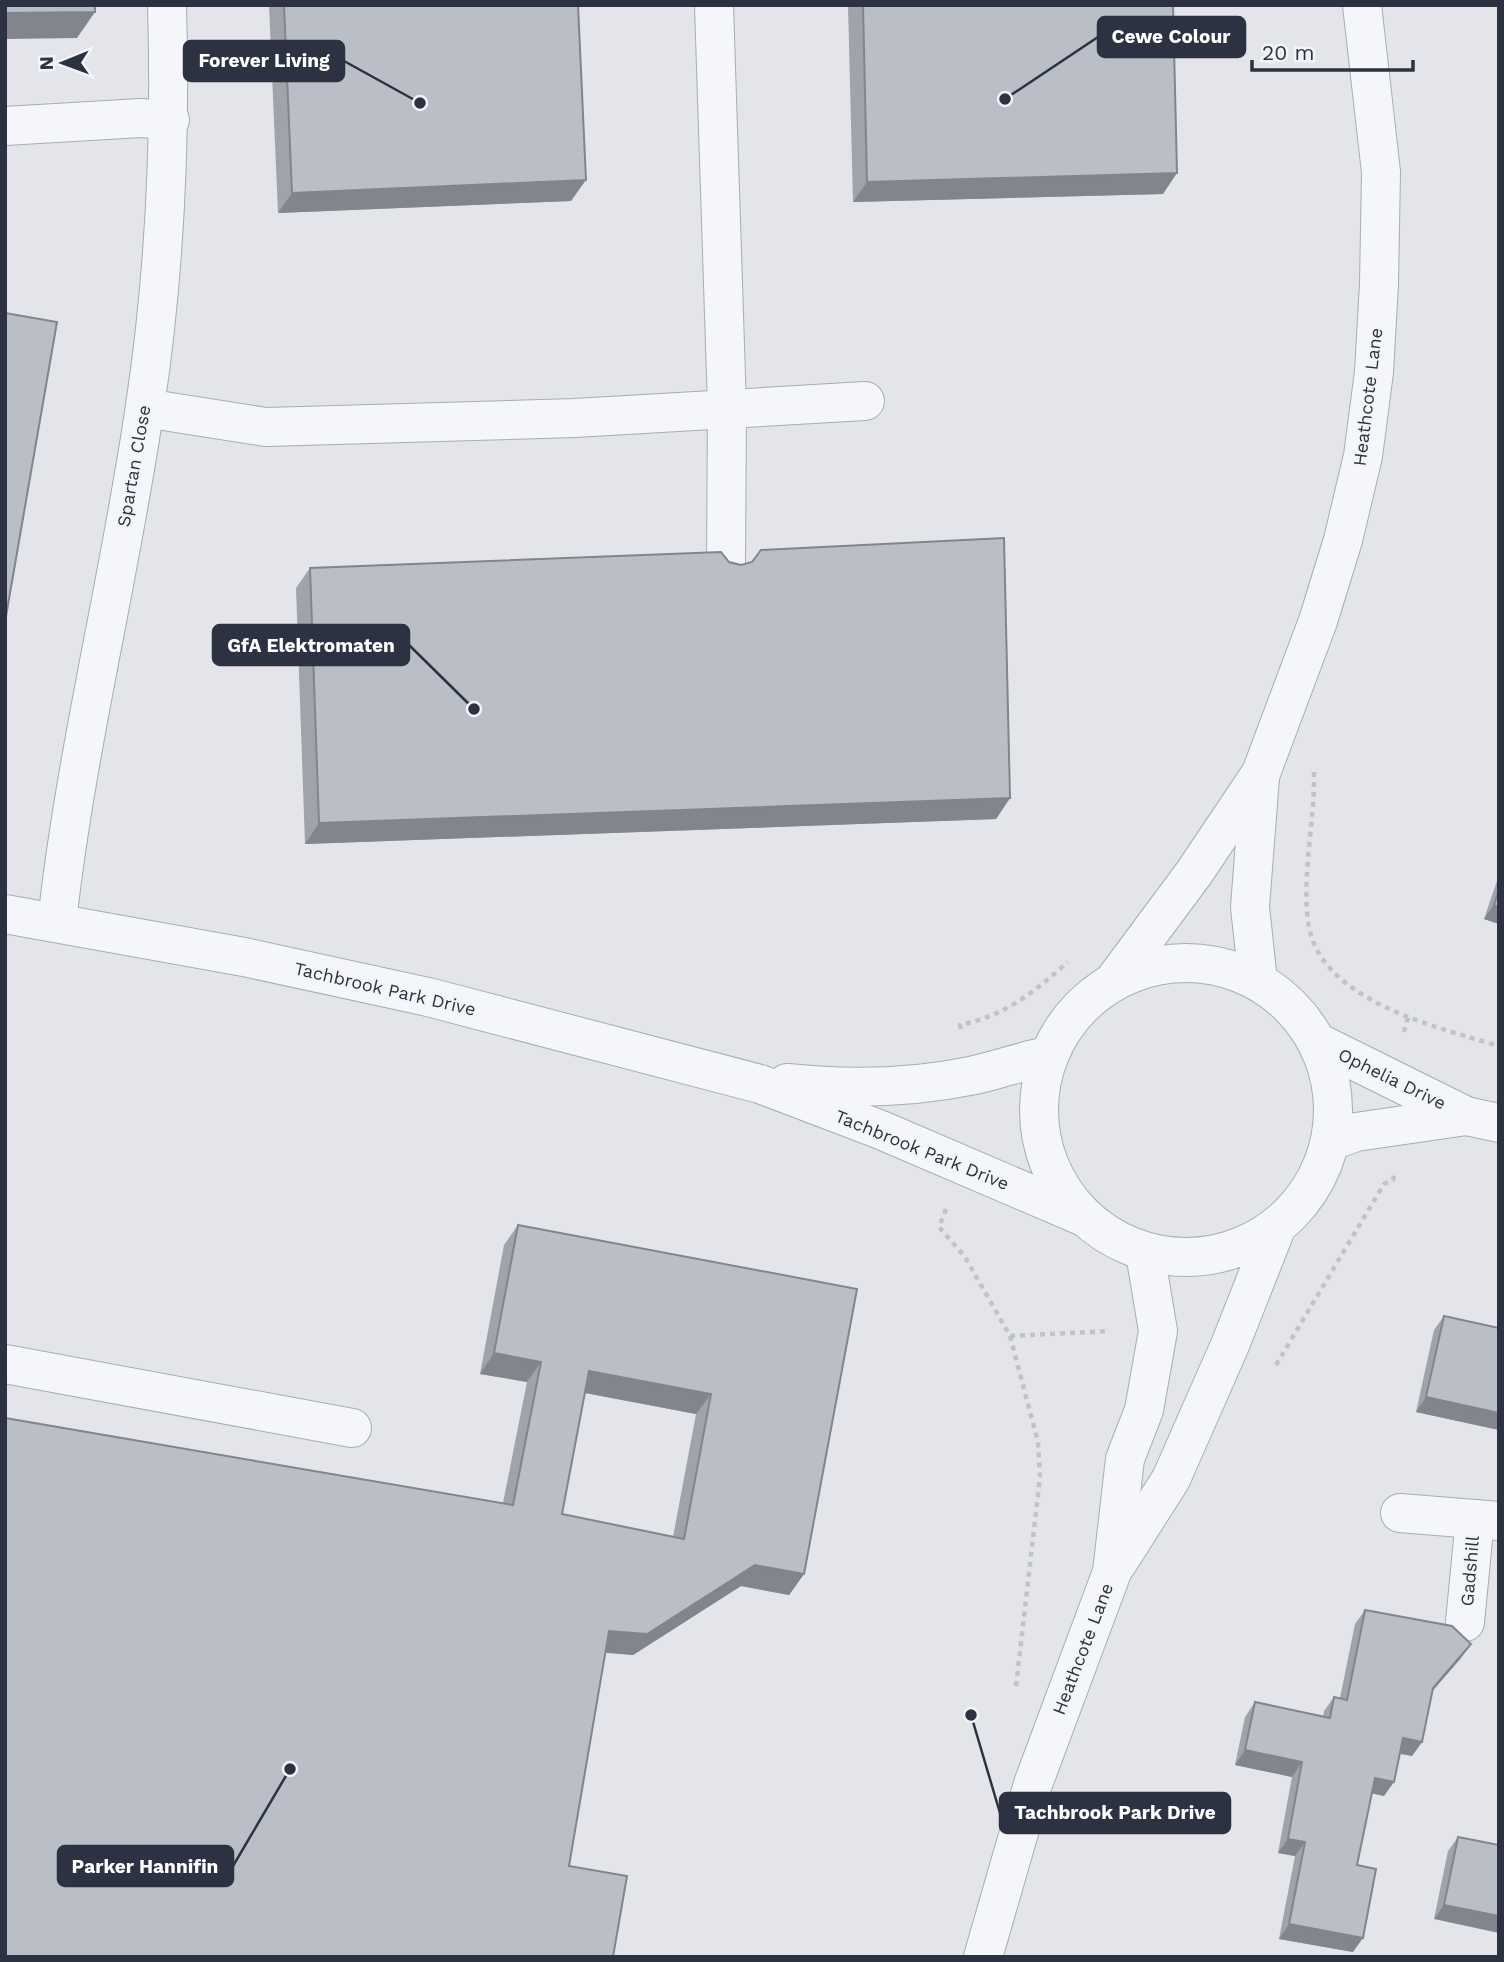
<svg xmlns="http://www.w3.org/2000/svg" width="1504" height="1962" viewBox="0 0 1504 1962" font-family="'Work Sans',sans-serif">
  <rect width="100%" height="100%" fill="#e3e5ea"/>
  <g fill="none" stroke-linecap="round" stroke-linejoin="round">
    <!-- minor casing -->
    <g stroke="#a8acb4" stroke-width="40">
      <g id="minor">
        <polyline points="714,5 727,407 726,564"/>
        <polyline points="5,126 141,118 170,120"/>
        <polyline points="145,408 266,427 575,418 865,401"/>
        <polyline points="5,914 244,957 428,997 760,1084 881,1130 1084,1217"/>
        <path d="M 57,922 C 76,749 120,578 145,406 C 165,273 171,139 167,5"/>
        <circle cx="1186" cy="1110" r="147"/>
        <polyline points="1258,981 1250,907 1260,777"/>
        <polyline points="1113,982 1194,873 1261,773 1318,621 1343,540 1363,456 1374,372 1379,284 1381,172 1362,5"/>
        <polyline points="1317,1042 1466,1116 1499,1123"/>
        <path d="M 787,1083 C 846,1089 911,1088 970,1076 C 996,1071 1021,1061 1048,1056"/>
        <polyline points="1331,1141 1356,1132 1466,1116"/>
        <polyline points="5,1364 352,1428"/>
        <polyline points="1400,1513 1499,1521"/>
        <polyline points="1117,1564 1171,1479 1230,1345 1277,1226"/>
        <polyline points="1465,1622 1475,1519"/>
        <polyline points="983,1957 1033,1784 1112,1572 1125,1459 1144,1410 1158,1331 1145,1253"/>
      </g>
    </g>
    <!-- path -->
    <g stroke="#c1c3c9" stroke-width="4.5" stroke-dasharray="5 5" stroke-linecap="butt">
      <path d="M 1314,772 C 1315,821 1302,872 1308,921 C 1317,1000 1436,1027 1499,1046"/>
      <path d="M 961,1029 L 960,1025 C 1005,1016 1034,992 1068,962"/>
      <polyline points="1404,1032 1408,1017"/>
      <polyline points="946,1209 939,1227 965,1257 1010,1336 1110,1331"/>
      <polyline points="1010,1336 1038,1442 1040,1477 1016,1686"/>
      <polyline points="1276,1365 1384,1184 1393,1180 1394,1175"/>
    </g>
    <!-- minor -->
    <use href="#minor" stroke="#f5f6f9" stroke-width="38"/>
  </g>
  <!-- wall -->
  <g fill="#a0a3aa" fill-rule="evenodd">
    <polygon points="269,5 578,5 571,201 278,213"/>
    <polygon points="848,5 1173,5 1163,194 853,202"/>
    <polygon points="729,562 1010,798 996,819 305,844 296,588 310,568"/>
    <polygon points="1499,875 1499,924 1484,919"/>
    <path d="M 518,1225 L 857,1289 L 804,1574 L 789,1595 L 741,1586 L 633,1655 L 606,1652 L 569,1866 L 5,1957 L 503,1503 L 527,1382 L 480,1374 L 504,1245 ZM 585,1393 L 696,1414 L 673,1537 L 562,1514 Z"/>
    <polygon points="1444,1316 1499,1328 1499,1430 1416,1412 1434,1330"/>
    <polygon points="1365,1610 1461,1658 1432,1691 1422,1742 1412,1756 1400,1754 1384,1796 1371,1793 1357,1865 1353,1952 1279,1939 1295,1856 1278,1853 1292,1777 1235,1765 1245,1717 1255,1702 1323,1717 1324,1711 1334,1697 1340,1698 1355,1624"/>
    <polygon points="1458,1837 1499,1845 1434,1919 1448,1851"/>
  </g>
  <!-- shaded-wall -->
  <g fill="#82858b">
    <polygon points="95,12 77,38 5,39 5,13"/>
    <polygon points="1177,173 1163,194 853,202 867,182"/>
    <polygon points="586,180 571,201 278,213 292,193"/>
    <polygon points="1010,798 996,819 305,844 319,823"/>
    <polygon points="1494,905 1499,907 1499,924 1484,919"/>
    <polygon points="494,1353 541,1362 527,1382 480,1374"/>
    <polygon points="589,1371 711,1394 696,1414 575,1391"/>
    <polygon points="1426,1397 1499,1413 1499,1430 1416,1412"/>
    <polygon points="755,1565 804,1574 789,1595 741,1586 633,1655 595,1652 609,1631"/>
    <polygon points="1471,1644 1461,1658 1423,1702 1433,1688"/>
    <polygon points="1403,1738 1422,1742 1412,1756 1393,1752"/>
    <polygon points="1245,1750 1302,1762 1292,1777 1235,1765"/>
    <polygon points="1375,1778 1394,1782 1384,1796 1365,1792"/>
    <polygon points="1288,1839 1305,1842 1295,1856 1278,1853"/>
    <polygon points="1444,1905 1499,1916 1499,1933 1434,1919"/>
    <polygon points="1289,1924 1363,1938 1353,1952 1279,1939"/>
  </g>
  <!-- building -->
  <g fill="#babec6" stroke="#82858b" stroke-width="2" fill-rule="evenodd">
    <polygon points="5,5 95,5 95,12 5,13"/>
    <polygon points="284,5 578,5 586,180 292,193"/>
    <polygon points="863,5 1173,5 1177,173 867,182"/>
    <polygon points="5,313 57,322 5,622"/>
    <polygon points="1004,538 1010,798 319,823 310,568 721,552 729,562 741,565 752,562 761,550"/>
    <polygon points="1499,890 1499,907 1494,905"/>
    <path d="M 518,1225 L 857,1289 L 804,1574 L 755,1565 L 647,1634 L 609,1631 L 569,1866 L 627,1876 L 613,1957 L 5,1957 L 5,1418 L 513,1505 L 541,1362 L 494,1353 ZM 589,1371 L 711,1394 L 684,1539 L 562,1514 Z"/>
    <polygon points="1444,1316 1499,1328 1499,1413 1426,1397"/>
    <polygon points="1365,1610 1452,1626 1471,1644 1433,1688 1422,1742 1403,1738 1394,1782 1375,1778 1357,1865 1376,1869 1363,1938 1289,1924 1305,1842 1288,1839 1302,1762 1245,1750 1255,1702 1330,1718 1334,1697 1347,1700"/>
    <polygon points="1458,1837 1499,1845 1499,1916 1444,1905"/>
  </g>
  <g text-anchor="middle" stroke-width="5" stroke-linejoin="round" paint-order="stroke">
    <!-- street labels -->
    <g font-size="18" fill="#2c3241" stroke="#f3f4f7">
      <text transform="translate(1368 397) rotate(-83)" y="6">Heathcote Lane</text>
      <text transform="translate(134 466) rotate(-80)" y="6">Spartan Close</text>
      <text transform="translate(385 989) rotate(13)" y="6">Tachbrook Park Drive</text>
      <text transform="translate(1392 1079) rotate(26)" y="6">Ophelia Drive</text>
      <text transform="translate(922 1150) rotate(22)" y="6">Tachbrook Park Drive</text>
      <text transform="translate(1470 1571) rotate(-85)" y="6">Gadshill</text>
      <text transform="translate(1083 1649) rotate(-69)" y="6">Heathcote Lane</text>
    </g>
  </g>
  <!-- callouts -->
  <path fill="none" stroke="#2c3241" stroke-width="2.5" d="M1005 99L1098 37M420 103L344 61M474 709L409 645M971 1715L1000 1813M290 1769L233 1866"/>
  <g fill="#2c3241" stroke="#f3f4f7" stroke-width="2.5">
    <circle cx="1005" cy="99" r="7"/>
    <circle cx="420" cy="103" r="7"/>
    <circle cx="474" cy="709" r="7"/>
    <circle cx="971" cy="1715" r="7"/>
    <circle cx="290" cy="1769" r="7"/>
  </g>
  <g fill="#2c3241" stroke="#2c3241" stroke-width="2.5">
    <rect x="1098" y="17" width="147" height="40" rx="7"/>
    <rect x="184" y="41" width="160" height="40" rx="7"/>
    <rect x="213" y="625" width="196" height="40" rx="7"/>
    <rect x="1000" y="1793" width="230" height="40" rx="7"/>
    <rect x="58" y="1846" width="175" height="40" rx="7"/>
  </g>
  <g font-size="19" text-anchor="middle" font-weight="bold" fill="#fff">
    <text x="1171" y="43">Cewe Colour</text>
    <text x="264" y="67">Forever Living</text>
    <text x="311" y="652">GfA Elektromaten</text>
    <text x="1115" y="1819">Tachbrook Park Drive</text>
    <text x="145" y="1873">Parker Hannifin</text>
  </g>
  <!-- border -->
  <rect width="1504" height="1962" fill="none" stroke="#2c3241" stroke-width="14"/>
  <!-- north arrow -->
  <g transform="translate(63 63) rotate(269)" stroke="#f3f4f7" stroke-width="5" paint-order="stroke">
  <path d="M0-5L12 26L0 18L-12 26Z" fill="#2c3241"/>
  <text y="-10" font-size="19" font-weight="bold" text-anchor="middle" fill="#2c3241">N</text>
  </g>
  <!-- scale -->
  <path d="M1252 60v10h161v-10" fill="none" stroke="#2c3241" stroke-width="3.5"/>
  <text x="1262" y="60" font-size="21" fill="#2c3241" stroke="#f3f4f7" stroke-width="5" paint-order="stroke">20 m</text>
</svg>
